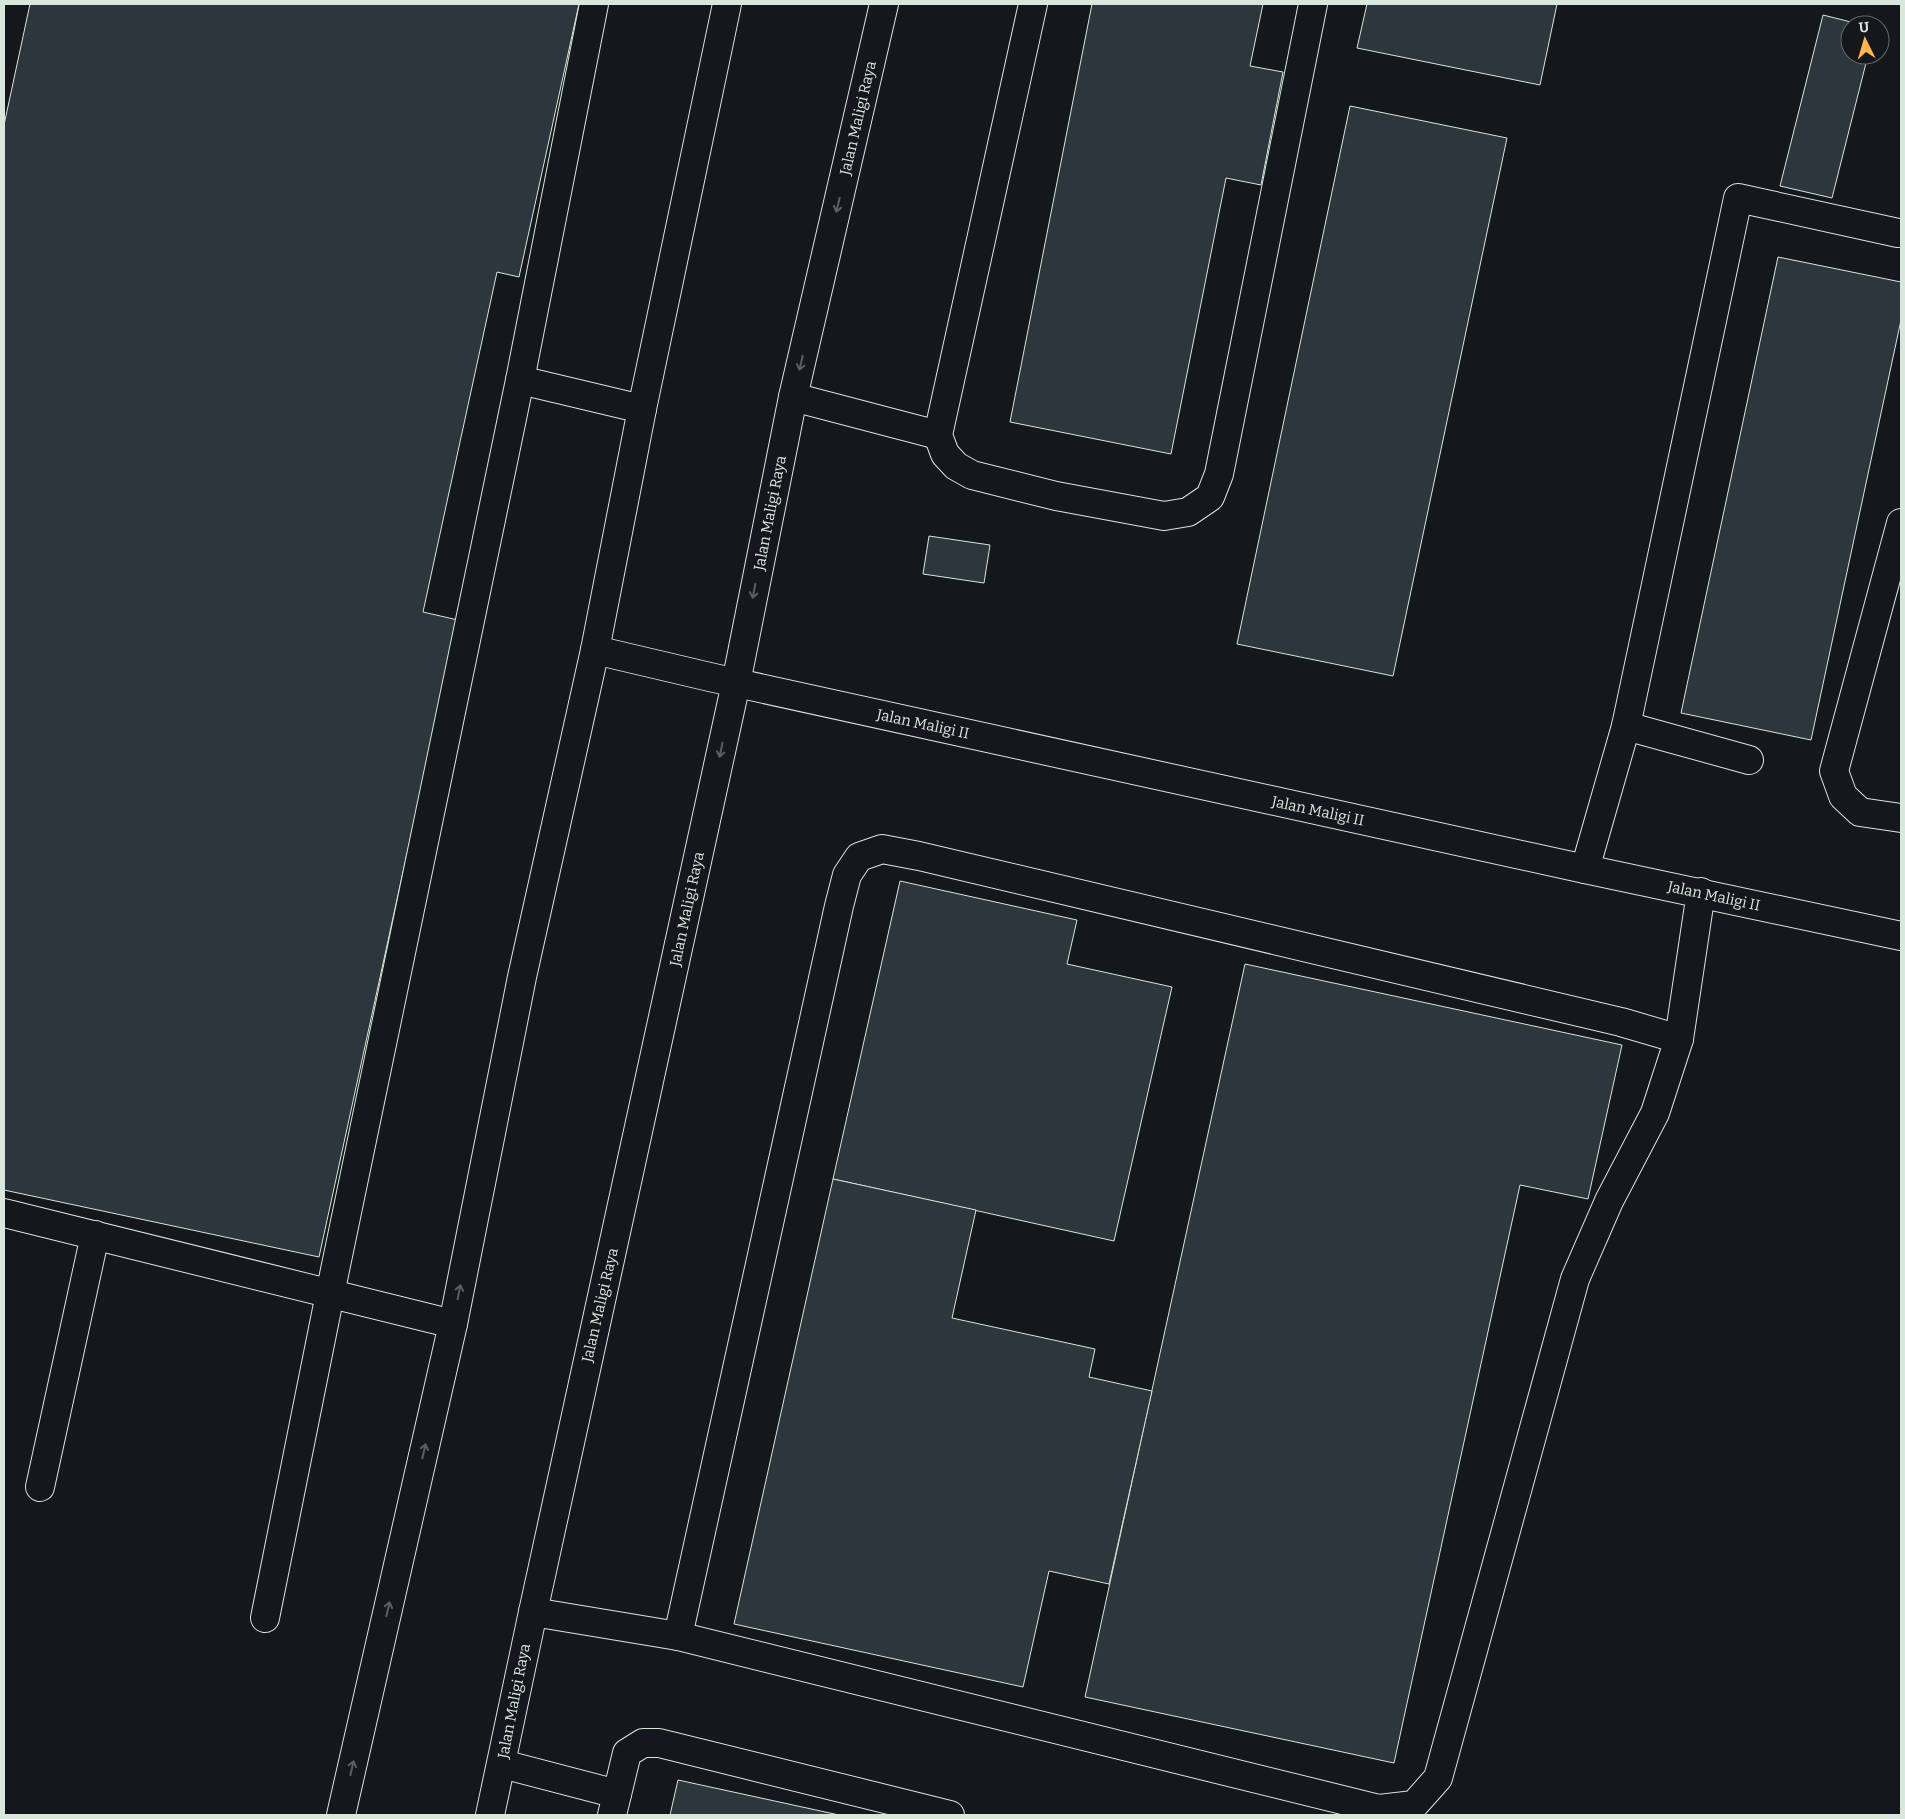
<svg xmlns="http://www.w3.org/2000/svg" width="1905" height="1819" viewBox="0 0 1905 1819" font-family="Bitter,serif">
  <rect width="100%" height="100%" fill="#14181c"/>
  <!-- building -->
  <g fill="#2c363c" stroke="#d8e6dc">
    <polygon points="30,4 579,4 519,277 497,272 423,612 458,620 319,1257 4,1190 4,125"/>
    <polygon points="1092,4 1263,4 1250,66 1283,72 1261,185 1226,178 1171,454 1010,422"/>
    <polygon points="1367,4 1557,4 1540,85 1357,48"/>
    <polygon points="1823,15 1863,25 1850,25 1850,55 1868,55 1832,198 1780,186"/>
    <polygon points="1350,106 1507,138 1393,676 1237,644"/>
    <polygon points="1778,257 1901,282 1901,320 1811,740 1681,713"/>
    <polygon points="929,536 990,545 984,583 923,574"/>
    <polygon points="900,881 1077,920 1067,964 1172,987 1114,1241 833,1179"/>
    <polygon points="1245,964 1622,1045 1588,1199 1520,1185 1394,1763 1085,1697"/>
    <polygon points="833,1179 976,1210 952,1318 1095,1349 1089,1377 1152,1391 1109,1584 1049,1571 1023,1687 734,1624"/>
    <polygon points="678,1780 839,1815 670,1815"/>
  </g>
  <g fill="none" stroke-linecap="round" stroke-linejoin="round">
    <!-- minor casing -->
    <g stroke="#d8e6dc" stroke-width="30">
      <g id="minor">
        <polyline points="1033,4 938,435 945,454 956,466 972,475 1056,496 1164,516 1188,512 1210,497 1219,474 1313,4"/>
        <polyline points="520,380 642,409"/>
        <polyline points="793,397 938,435"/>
        <polyline points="1901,523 1834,771 1843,796 1860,812 1901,818"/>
        <polyline points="595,650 714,678 1585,869 1901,936"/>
        <polyline points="1626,726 1749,760"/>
        <polyline points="1585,869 1626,726 1738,198 1898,233"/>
        <polyline points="4,1213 453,1324"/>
        <polyline points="40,1487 95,1235"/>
        <polyline points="533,1612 678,1636 1379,1809 1414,1805 1438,1778 1575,1279 1609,1201 1655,1113 1679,1039"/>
        <polyline points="265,1618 330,1294 520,380 594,4"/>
        <polyline points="678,1636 839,906 847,875 859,857 882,849 919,856 1621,1022 1679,1039 1701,892"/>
        <polyline points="502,1764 617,1794"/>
        <polyline points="341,1815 453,1324 522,977 595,650 642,409 727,4"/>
        <polyline points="490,1815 533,1612 736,683 793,397 884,4"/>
        <polyline points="612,1815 627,1753 643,1743 659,1743 950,1815"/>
      </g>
    </g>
    <!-- minor -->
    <use href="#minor" stroke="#14181c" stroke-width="28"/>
  </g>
  <!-- one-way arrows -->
  <defs><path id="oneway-shaft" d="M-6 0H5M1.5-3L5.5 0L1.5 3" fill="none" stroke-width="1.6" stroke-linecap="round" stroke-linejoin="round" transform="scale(1.25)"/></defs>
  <g stroke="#59605f">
    <use href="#oneway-shaft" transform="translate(838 205) rotate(103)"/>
    <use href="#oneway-shaft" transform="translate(801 363) rotate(103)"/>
    <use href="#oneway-shaft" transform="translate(754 591) rotate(101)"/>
    <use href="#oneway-shaft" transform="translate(721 750) rotate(102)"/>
    <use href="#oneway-shaft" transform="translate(459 1292) rotate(-79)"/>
    <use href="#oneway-shaft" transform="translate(424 1451) rotate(-77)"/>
    <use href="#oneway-shaft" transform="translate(388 1609) rotate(-77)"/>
    <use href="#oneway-shaft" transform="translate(352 1768) rotate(-77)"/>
  </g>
  <g text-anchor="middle" stroke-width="4" stroke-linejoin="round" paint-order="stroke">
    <!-- street labels -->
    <g font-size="15" fill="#d8e6dc" stroke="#14181c">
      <text transform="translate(858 118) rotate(-77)" y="5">Jalan Maligi Raya</text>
      <text transform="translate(770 513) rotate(-79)" y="5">Jalan Maligi Raya</text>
      <text transform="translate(923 724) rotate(12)" y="5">Jalan Maligi II</text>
      <text transform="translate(1318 811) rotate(12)" y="5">Jalan Maligi II</text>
      <text transform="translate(1714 896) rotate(12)" y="5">Jalan Maligi II</text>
      <text transform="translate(687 909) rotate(-78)" y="5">Jalan Maligi Raya</text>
      <text transform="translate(600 1305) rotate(-77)" y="5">Jalan Maligi Raya</text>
      <text transform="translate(514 1701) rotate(-79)" y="5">Jalan Maligi Raya</text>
    </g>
  </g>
  <!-- border -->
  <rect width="1905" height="1819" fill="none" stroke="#d8e6dc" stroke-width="10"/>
  <!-- north arrow -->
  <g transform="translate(1865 40) rotate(355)"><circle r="24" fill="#14181c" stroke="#626a69"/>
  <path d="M0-4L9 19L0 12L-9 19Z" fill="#ffb74d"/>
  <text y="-8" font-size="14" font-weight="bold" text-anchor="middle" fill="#d8e6dc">U</text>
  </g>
</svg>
